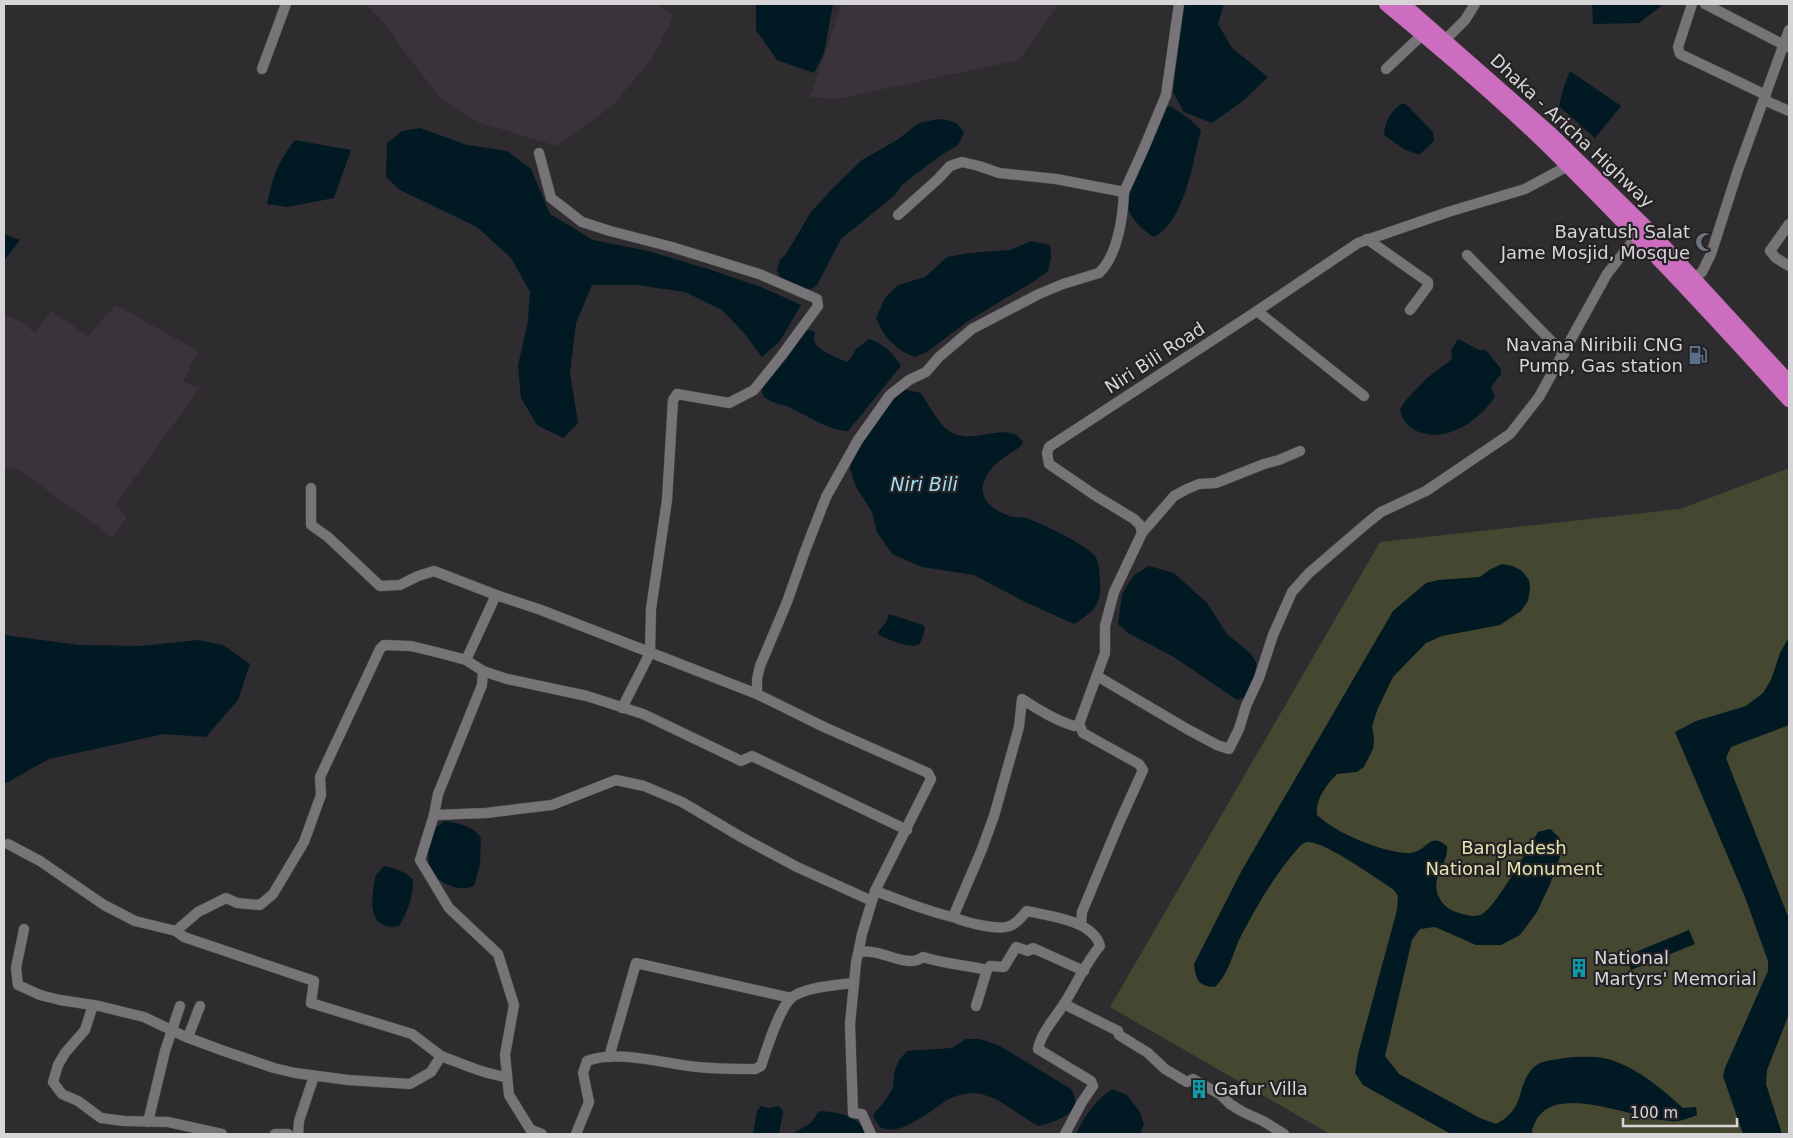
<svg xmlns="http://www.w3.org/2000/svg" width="1793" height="1138" viewBox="0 0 1793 1138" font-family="'DejaVu Sans',sans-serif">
  <rect width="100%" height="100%" fill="#2f2c2f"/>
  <!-- built -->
  <g fill="#3a333b">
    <polygon points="365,4 658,4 674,16 652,58 612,106 556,146 478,122 442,100 400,46 389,28"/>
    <polygon points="842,4 1059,4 1019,60 836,99 810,97"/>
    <polygon points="116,305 198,351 183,381 199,389 115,505 127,517 112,537 18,469 4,468 4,314 23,323 35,333 51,311 88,336"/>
  </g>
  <!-- green -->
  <polygon fill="#464730" points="1789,468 1789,1134 1330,1134 1110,1007 1380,542 1680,509"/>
  <!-- water -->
  <g fill="#001923">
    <polygon points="756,4 833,4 824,53 814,73 777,60 756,30"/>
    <polygon points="1184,4 1224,4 1218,24 1232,48 1268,77 1244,100 1212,123 1184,112 1173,92"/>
    <polygon points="1592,4 1661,4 1661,6 1639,23 1593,24"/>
    <polygon points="1570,71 1621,106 1595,138 1559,106 1564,86"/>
    <path d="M 1401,104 L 1406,104 L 1433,132 L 1434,141 L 1419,155 L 1404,149 L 1384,135 C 1384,123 1391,111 1401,104 Z"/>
    <path d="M 1170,106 L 1191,120 L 1201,130 C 1193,161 1185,221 1154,237 C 1142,230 1127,216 1127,201 C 1127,179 1153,131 1163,108 Z"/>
    <path d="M 938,119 C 950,120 959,121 964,133 L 958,145 L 940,156 L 917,173 L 901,186 L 895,195 L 841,239 L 817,285 L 812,289 L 803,288 L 780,278 L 777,270 L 780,260 L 786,254 L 811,212 L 832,189 L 862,160 L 897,140 L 919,123 Z"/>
    <polygon points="420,128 467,145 507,151 531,169 550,214 593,240 648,251 708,269 761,287 801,305 780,341 762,357 744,333 722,310 685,292 637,285 592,285 576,323 570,373 578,423 563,438 537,425 521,398 518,365 528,321 530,292 511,258 477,227 400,190 386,177 387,143 402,131"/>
    <path d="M 295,140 L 351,150 L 334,198 L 287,207 L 267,204 C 273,176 277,163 295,140 Z"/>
    <polygon points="4,234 20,240 4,261"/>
    <path d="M 1031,241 L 1050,245 L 1051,257 L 1048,271 L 1036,280 L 968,321 L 927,352 L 915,357 C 896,351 883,336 876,318 L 885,298 L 898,285 L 925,277 L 947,257 L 969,253 L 1010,250 Z"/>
    <path d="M 808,330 L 815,331 C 815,335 813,339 815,343 C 819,351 839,359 848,362 L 856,349 L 869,339 C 881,342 895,354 901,366 L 848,431 C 826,430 806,414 786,406 C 779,404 773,403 767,399 C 763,397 763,394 761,390 L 800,338 Z"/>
    <path d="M 1458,339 L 1479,350 L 1486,350 L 1501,369 L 1501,374 L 1491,387 L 1495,397 C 1479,420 1448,443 1419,432 C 1408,428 1402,420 1400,409 L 1406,400 L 1427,378 L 1452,359 L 1451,350 Z"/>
    <path d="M 902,389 L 921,393 C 929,405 937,422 949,431 C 969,445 995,427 1014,434 C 1018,435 1020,439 1023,442 L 1021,446 C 1013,452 1003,457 996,464 C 975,485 979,504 1007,515 C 1013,518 1019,517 1026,518 C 1037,521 1090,547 1095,556 C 1100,563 1099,574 1100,582 C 1102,605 1092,613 1074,624 L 1025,602 L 974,575 L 922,567 L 892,554 L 877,532 L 872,512 L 856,487 L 850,469 L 854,452 L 884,405 Z"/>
    <path d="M 1502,564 L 1513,566 L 1522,571 L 1529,580 L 1530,589 L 1528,601 L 1521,611 L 1500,625 L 1442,636 L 1426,643 L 1393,677 L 1378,708 L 1372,726 L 1374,738 L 1373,749 L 1364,767 L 1357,772 L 1337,774 C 1327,784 1315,800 1317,815 C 1336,833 1379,851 1406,853 C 1429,854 1427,830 1447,846 C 1449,864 1429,877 1439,897 C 1442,905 1451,911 1459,913 C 1466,915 1475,918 1482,914 C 1496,907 1528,848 1538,832 L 1550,829 L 1560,838 L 1560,857 L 1550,884 L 1537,912 L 1520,935 L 1501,945 L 1476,945 L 1435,927 L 1420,929 L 1412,940 L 1385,1056 L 1399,1074 L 1480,1118 L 1496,1124 C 1527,1108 1515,1087 1533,1068 C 1541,1060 1554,1060 1565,1058 C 1577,1057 1591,1056 1603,1058 C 1633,1064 1661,1088 1683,1108 L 1696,1107 L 1697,1115 C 1691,1117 1684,1120 1678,1121 C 1642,1124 1566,1083 1539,1116 C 1536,1119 1534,1125 1532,1130 L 1533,1134 L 1451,1134 L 1363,1085 L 1355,1073 L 1358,1054 L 1397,910 L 1398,896 L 1394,890 C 1379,880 1324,841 1308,842 C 1305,842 1303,844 1301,845 C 1277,871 1257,905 1241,936 C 1232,954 1230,972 1215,987 C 1198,986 1196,980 1194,964 L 1242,870 L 1393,611 L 1426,583 L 1438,580 L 1480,577 L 1489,570 Z"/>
    <polygon points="1149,566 1174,573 1207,603 1227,634 1250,653 1256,662 1257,674 1246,697 1237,700 1174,657 1128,633 1118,624 1122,594 1134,575"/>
    <path d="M 889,614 L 923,625 L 925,628 C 924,632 923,639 920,643 C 914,651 887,639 879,635 L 878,632 L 886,622 Z"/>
    <polygon points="4,635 79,645 141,646 198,640 223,645 250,664 238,700 206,737 164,734 49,759 4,784"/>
    <polygon points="1789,637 1789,725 1731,747 1726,758 1789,919 1789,1014 1767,1070 1766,1084 1782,1134 1743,1134 1723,1076 1725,1068 1768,971 1768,961 1745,897 1675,732 1696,721 1746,706 1763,693 1771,680 1780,653"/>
    <path d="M 444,821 C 456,822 476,827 481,839 L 480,864 L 474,886 C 458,893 441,883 429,871 L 428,849 L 434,829 Z"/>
    <path d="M 384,866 C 395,868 405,871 413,880 C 413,897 408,911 399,926 C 371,931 370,906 374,886 C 374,883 375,878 376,875 C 378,872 382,869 384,866 Z"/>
    <polygon points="1689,930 1695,944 1631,970 1626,956"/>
    <path d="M 966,1039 L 980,1039 L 998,1045 L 1071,1089 C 1086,1113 1056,1121 1039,1126 C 1020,1117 1003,1099 981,1094 C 972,1092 956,1095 947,1100 C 930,1111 899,1138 880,1127 C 877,1122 874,1121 873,1115 L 884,1102 L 893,1088 L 894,1073 L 899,1060 L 907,1051 L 952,1048 Z"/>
    <path d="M 1112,1089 L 1127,1095 L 1140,1112 L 1144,1124 L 1140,1134 L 1076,1134 C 1086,1114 1094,1102 1112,1089 Z"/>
    <polygon points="761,1106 769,1108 778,1106 782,1109 783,1113 779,1134 753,1134 757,1111"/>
    <path d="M 819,1111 C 836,1112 860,1115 866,1134 L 792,1134 L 811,1123 Z"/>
  </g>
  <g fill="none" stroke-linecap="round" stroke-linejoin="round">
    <!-- minor casing -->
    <g stroke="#4d4a4d" stroke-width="11">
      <g id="minor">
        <polyline points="1692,4 1678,47 1680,54 1766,95"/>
        <polyline points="1705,4 1788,47"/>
        <polyline points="1445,40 1465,20 1475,4"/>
        <polyline points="262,69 286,4"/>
        <polyline points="1386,69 1423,34"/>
        <polyline points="1764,100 1789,111"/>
        <polyline points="539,153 551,198 582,222 610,231 672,247 759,274 817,299 818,306 782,355 754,390 729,403 677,394 673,400 667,500 651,609 650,653 622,708"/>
        <polyline points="898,215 938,179 950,166 962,162 979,166 999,173 1056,179 1124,192 1144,148 1166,95 1179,4"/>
        <polyline points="1789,224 1770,251 1776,258 1789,266"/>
        <polyline points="1367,239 1428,282 1428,286 1410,310"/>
        <polyline points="1467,255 1564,354"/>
        <polyline points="1694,278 1702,272 1711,254 1738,170 1789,30"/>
        <polyline points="1257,311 1364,396"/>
        <polyline points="311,488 311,525 328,537 380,586 400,585 418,576 434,571 496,595 541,610 757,694 824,727 928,773 931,779 875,891 862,934 856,963 850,1024 853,1113 862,1114 871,1134"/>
        <polyline points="1142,533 1140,525 1134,519 1096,496 1049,464 1047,453 1049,447 1257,311 1358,243 1448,212 1525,189 1568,166"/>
        <polyline points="466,660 496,595"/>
        <polyline points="483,671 482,685 438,794 434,815 420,860 449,908 498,954 514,1005 505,1055 509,1095 530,1129 542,1134"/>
        <polyline points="1097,676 1187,729 1217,745 1229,749 1239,729 1246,706 1259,678 1273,635 1292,592 1309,573 1366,524 1381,512 1426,491 1510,434 1539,397 1607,274 1636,237"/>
        <path d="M 757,694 L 757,679 L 760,666 L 787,602 L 805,551 L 826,497 L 858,440 L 890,395 L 909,380 L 926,372 L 939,357 L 972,329 L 1039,294 L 1063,284 L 1099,273 C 1118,255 1123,216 1124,192"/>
        <polyline points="1079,724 1105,653 1105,626 1114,592 1142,533 1174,496 1187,489 1199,484 1216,483 1264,464 1279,460 1300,451"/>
        <polyline points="1079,724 1083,733 1139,764 1143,770 1120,821 1082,912 1081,924"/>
        <polyline points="434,815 486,813 552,805 616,780 644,786 682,802 741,837 797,867 872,901"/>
        <polyline points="8,844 40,861 104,905 135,921 176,931 198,912 226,898 237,903 260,905 273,894 304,842 321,795 320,777 380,649 384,645 411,646 440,653 466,660 483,671 507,679 587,696 643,714 735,758 741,761 752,756 907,830"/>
        <path d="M 875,891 C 901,900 925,911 953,917 L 982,849 L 994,816 L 1019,727 L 1022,699 C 1039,710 1055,720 1074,726 L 1079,724"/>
        <path d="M 953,917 C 965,922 1000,932 1012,925 C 1018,922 1023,915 1027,911 C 1049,916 1093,920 1100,946 C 1087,961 1078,981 1067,999 C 1058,1015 1042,1030 1038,1049 L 1091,1081 L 1093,1086 L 1082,1102 L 1065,1134"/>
        <path d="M 24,929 L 16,968 L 18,985 L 40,995 L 60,1000 L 99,1006 L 144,1017 L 186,1037 L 224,1051 L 274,1068 L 295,1073 L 348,1080 L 410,1084 L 431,1072 L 441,1056 C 463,1064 484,1074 507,1077"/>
        <polyline points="176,931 184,937 314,981 311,1003 412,1034 441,1056"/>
        <path d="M 859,952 C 863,952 867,951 871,952 C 887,953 909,968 923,957 C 944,964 966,965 987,970 L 990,966 L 1004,967 L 1016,947 L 1028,951 L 1033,948 L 1084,971"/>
        <polyline points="1064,1004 1118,1031 1119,1035 1148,1053 1165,1069 1187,1082 1193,1079 1221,1095 1230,1104 1243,1112 1263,1121 1284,1134"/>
        <polyline points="93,1005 85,1030 65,1053 58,1065 53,1082 62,1094 78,1101 101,1118 124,1121 168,1122 222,1134"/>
        <polyline points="976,1006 987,970"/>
        <polyline points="188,1037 200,1006"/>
        <polyline points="609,1057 636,963 791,998"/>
        <polyline points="148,1122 165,1051 180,1006"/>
        <polyline points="275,1134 288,1134"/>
        <polyline points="298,1134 299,1121 314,1076"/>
        <path d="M 576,1134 L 589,1102 L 583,1073 L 587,1061 C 618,1049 665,1064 698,1067 C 717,1069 736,1069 755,1069 L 761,1066 C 767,1048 778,1012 790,999 C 802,987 838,985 853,983"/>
      </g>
    </g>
    <!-- highway casing -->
    <g stroke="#4d4a4d" stroke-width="15">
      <g id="highway">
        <path d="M 1386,4 C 1445,53 1505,103 1559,157 C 1638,236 1714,317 1789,400"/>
        <polyline points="1403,4 1552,135 1651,232 1789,382"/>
      </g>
    </g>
    <!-- minor -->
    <use href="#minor" stroke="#777477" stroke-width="10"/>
    <!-- highway -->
    <use href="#highway" stroke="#cc6dc0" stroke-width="14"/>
  </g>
  <!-- icons -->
  <defs>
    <g id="mosque-bare" transform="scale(1.5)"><path d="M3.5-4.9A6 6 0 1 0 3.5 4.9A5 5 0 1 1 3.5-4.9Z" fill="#6b7280" stroke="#252225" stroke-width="2.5" paint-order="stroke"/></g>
    <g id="fuel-bare" transform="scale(1.5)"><path d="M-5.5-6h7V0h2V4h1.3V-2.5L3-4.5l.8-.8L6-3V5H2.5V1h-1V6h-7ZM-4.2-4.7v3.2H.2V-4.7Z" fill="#5c6f8a" stroke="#252225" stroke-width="2.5" paint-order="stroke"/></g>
    <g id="building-bare" transform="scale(1.5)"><path d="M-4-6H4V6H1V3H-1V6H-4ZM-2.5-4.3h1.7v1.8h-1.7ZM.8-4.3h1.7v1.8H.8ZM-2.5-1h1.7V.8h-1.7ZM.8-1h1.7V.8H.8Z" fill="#0f9aa8" stroke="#252225" stroke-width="2.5" paint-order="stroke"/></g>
  </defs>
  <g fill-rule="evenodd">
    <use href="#mosque-bare" x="1705" y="242"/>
    <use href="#fuel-bare" x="1698" y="355"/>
    <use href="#building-bare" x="1579" y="968"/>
    <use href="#building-bare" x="1199" y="1089"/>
  </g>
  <g text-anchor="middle" stroke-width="4.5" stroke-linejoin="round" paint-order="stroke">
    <!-- street labels -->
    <g font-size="18" fill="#d7d5d8" stroke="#252225">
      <text transform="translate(1572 131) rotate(43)" y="6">Dhaka - Aricha Highway</text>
      <text transform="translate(1155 358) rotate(-33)" y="6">Niri Bili Road</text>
    </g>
    <!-- poi labels -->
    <g font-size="18" fill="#d7d5d8" stroke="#252225" text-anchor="end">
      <text x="1690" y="238">Bayatush Salat<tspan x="1690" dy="21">Jame Mosjid, Mosque</tspan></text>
      <text x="1683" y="351">Navana Niribili CNG<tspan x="1683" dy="21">Pump, Gas station</tspan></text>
      <text x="1594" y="964" text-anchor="start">National<tspan x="1594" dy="21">Martyrs' Memorial</tspan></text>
      <text x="1214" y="1095" text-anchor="start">Gafur Villa</text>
    </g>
    <!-- park labels -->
    <g font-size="18" fill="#e1e5af" stroke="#252225">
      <text x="1514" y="854">Bangladesh<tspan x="1514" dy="21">National Monument</tspan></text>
    </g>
    <!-- water labels -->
    <g font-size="19" font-style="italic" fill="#9eddf3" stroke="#252225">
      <text x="924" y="491">Niri Bili</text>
    </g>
  </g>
  <!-- border -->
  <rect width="1793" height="1138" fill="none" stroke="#d7d5d8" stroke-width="10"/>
  <!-- scale -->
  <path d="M1623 1118v8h114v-8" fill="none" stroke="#d7d5d8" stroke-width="2.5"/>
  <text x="1630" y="1118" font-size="15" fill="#d7d5d8" stroke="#252225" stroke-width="4" paint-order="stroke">100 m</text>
</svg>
